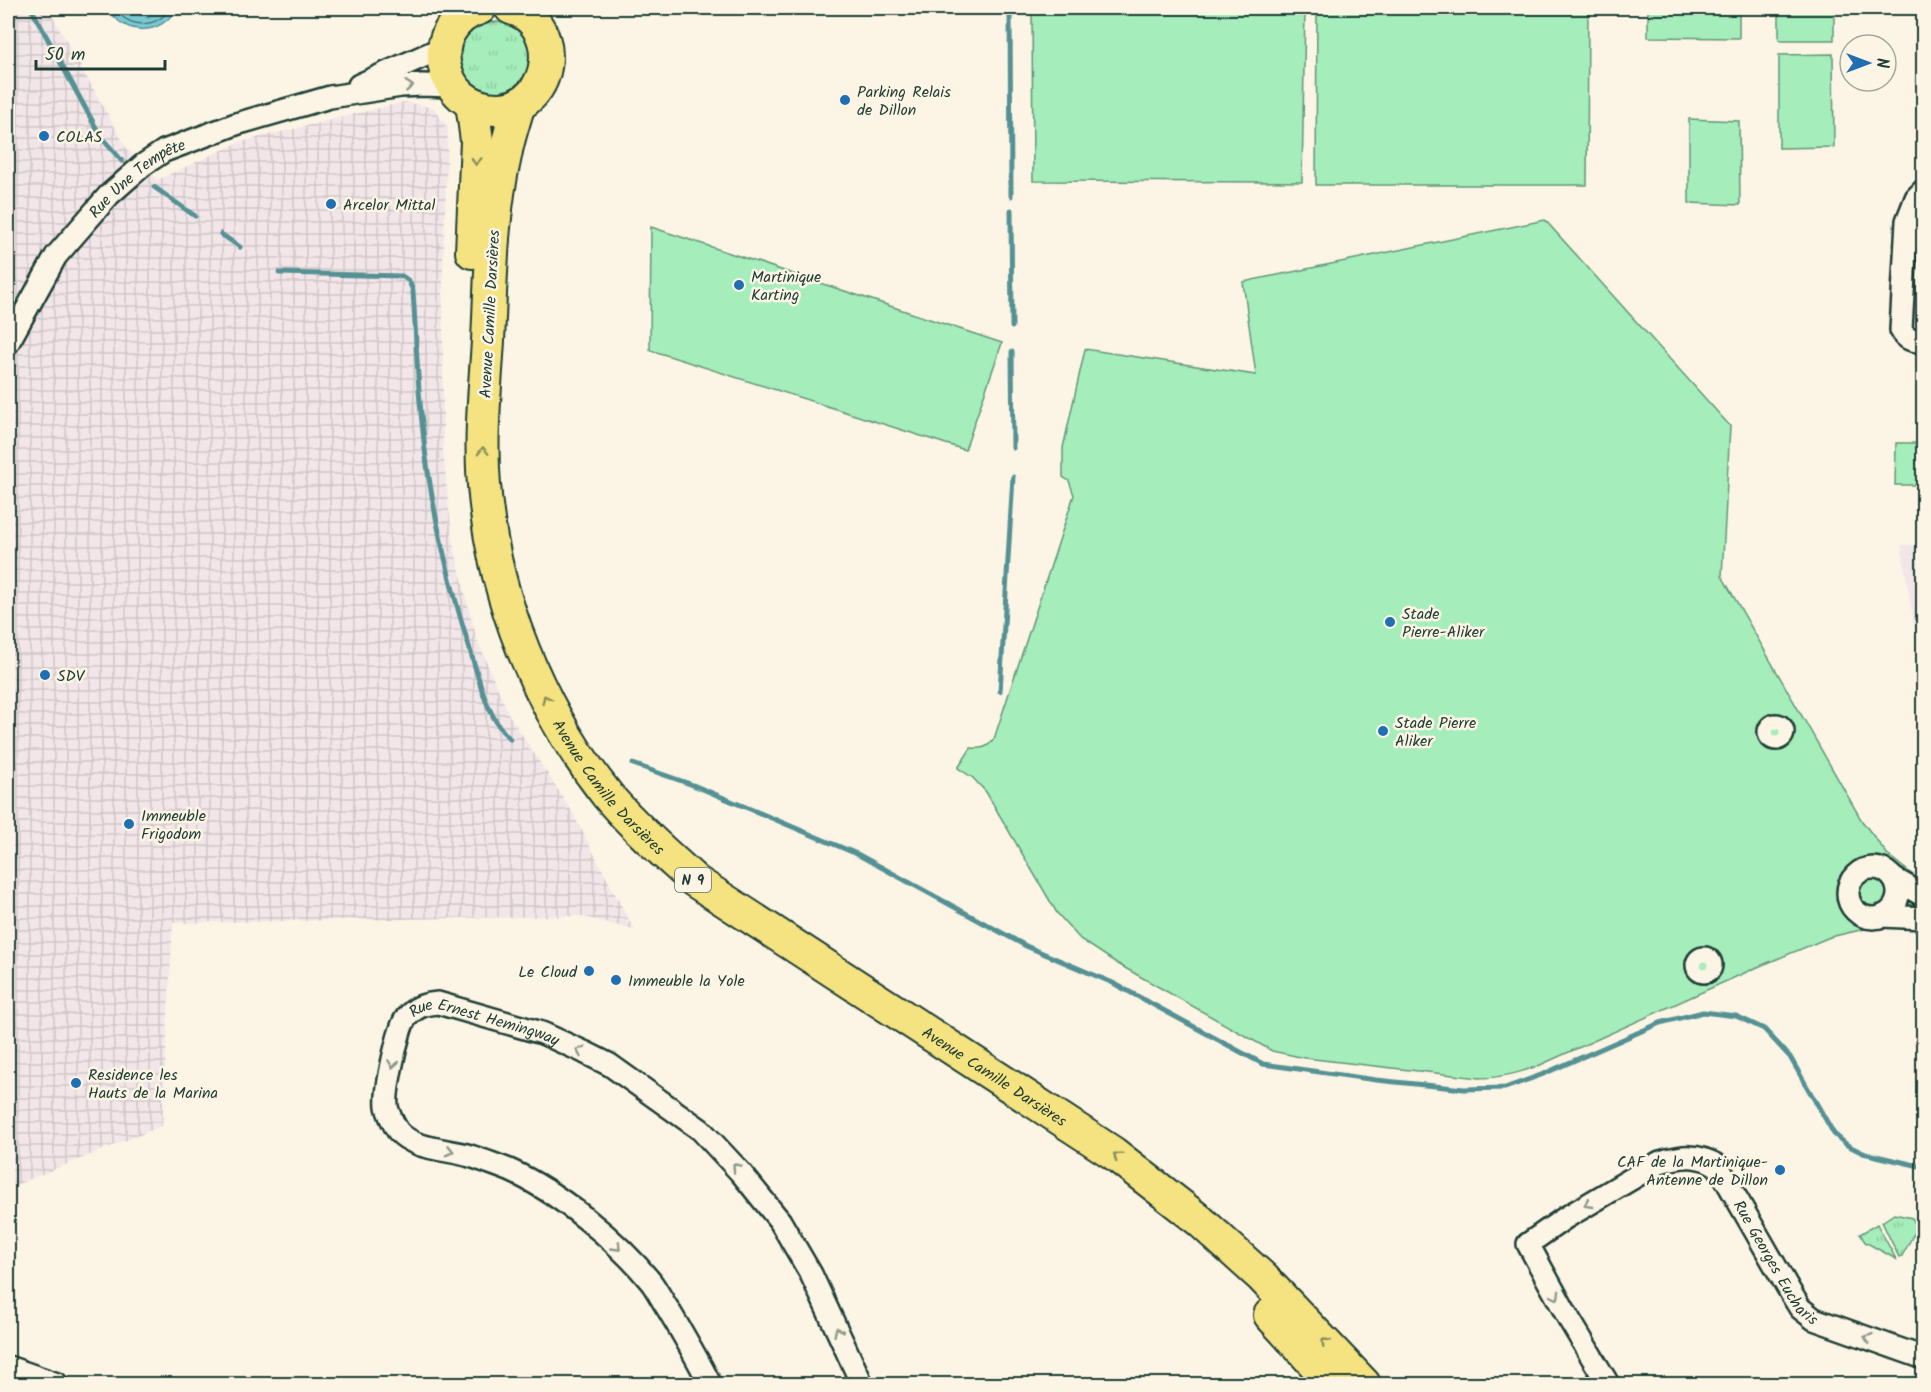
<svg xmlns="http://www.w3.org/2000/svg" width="1931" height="1392" viewBox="0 0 1931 1392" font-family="Kalam,sans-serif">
  <defs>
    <pattern id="industrial-grid" width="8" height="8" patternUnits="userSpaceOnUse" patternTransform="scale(1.5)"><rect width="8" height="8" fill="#f3e6e9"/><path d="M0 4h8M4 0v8" fill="none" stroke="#d0c6c8"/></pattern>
    <pattern id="grass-tufts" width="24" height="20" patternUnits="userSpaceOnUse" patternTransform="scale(1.5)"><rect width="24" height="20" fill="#a5edbb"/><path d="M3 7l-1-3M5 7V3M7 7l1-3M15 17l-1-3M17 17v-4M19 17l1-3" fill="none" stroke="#8ecca1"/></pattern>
    <pattern id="water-ripples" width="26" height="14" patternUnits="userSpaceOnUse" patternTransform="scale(1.5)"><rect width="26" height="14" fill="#79c9d4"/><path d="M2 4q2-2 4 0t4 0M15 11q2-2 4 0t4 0" fill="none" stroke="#63a4ad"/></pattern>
  </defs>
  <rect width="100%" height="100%" fill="#fcf5e5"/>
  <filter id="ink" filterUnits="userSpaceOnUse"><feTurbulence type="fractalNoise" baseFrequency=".0167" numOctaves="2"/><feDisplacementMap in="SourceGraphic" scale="12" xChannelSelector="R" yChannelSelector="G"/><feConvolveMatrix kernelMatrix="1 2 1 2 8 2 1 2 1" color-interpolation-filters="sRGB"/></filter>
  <g filter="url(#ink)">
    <!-- built -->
    <polygon fill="#f3e6e9" points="1901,545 1923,545 1923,681"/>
    <!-- industrial -->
    <polygon fill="url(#industrial-grid)" points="8,8 48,8 127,149 157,180 240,142 404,102 434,108 448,128 443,267 443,450 452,538 476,637 509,715 571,810 634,930 581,916 173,923 162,1126 8,1188"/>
    <!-- grass -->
    <g fill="url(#grass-tufts)" stroke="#629578" stroke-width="1.5">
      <circle cx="495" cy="57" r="35"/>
      <polygon points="1894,1214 1912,1218 1917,1228 1902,1256 1899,1257 1882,1222"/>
      <polygon points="1877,1224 1896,1259 1865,1242 1860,1234"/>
    </g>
    <!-- pitch -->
    <g fill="#a5edbb" stroke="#629578" stroke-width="1.5">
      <polygon points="1032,8 1305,8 1302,182 1033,181"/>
      <polygon points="1317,8 1588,8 1587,185 1316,185"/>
      <polygon points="1648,8 1739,8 1739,38 1648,37"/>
      <rect x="1779" y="8" width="55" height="32"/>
      <polygon points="1833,54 1834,147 1779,148 1779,55"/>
      <polygon points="1689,119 1739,121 1740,205 1689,203"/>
      <path d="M 1545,220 L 1730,426 L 1722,576 L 1862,821 L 1888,855 L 1923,883 L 1923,927 L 1900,926 L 1865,929 L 1830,937 L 1760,966 L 1538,1066 C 1518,1073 1501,1078 1479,1078 L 1305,1058 L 1272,1051 L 1118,964 L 1080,939 L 1057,913 L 986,792 L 973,778 L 958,768 L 971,748 C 982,749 987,748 994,739 L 1074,495 L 1069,481 L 1063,477 L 1063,448 L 1085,349 L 1256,375 L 1243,282 Z"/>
      <polygon points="651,227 1002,343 965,450 650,350"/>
      <polygon points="1896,443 1923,443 1923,485 1895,485"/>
    </g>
    <!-- water -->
    <path fill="url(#water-ripples)" stroke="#559194" stroke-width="1.5" d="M 108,8 L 177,8 C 161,36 124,37 108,8 Z"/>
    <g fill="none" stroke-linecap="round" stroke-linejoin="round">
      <!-- shore -->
      <path stroke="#437574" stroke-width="1.5" d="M 115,8 C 128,29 157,29 170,8"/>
      <!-- stream -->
      <g stroke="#559194" stroke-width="5">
        <polyline points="31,8 101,137 122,161"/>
        <polyline points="1010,8 1011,196"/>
        <polyline points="154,187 195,216"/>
        <polyline points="1011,210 1012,327"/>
        <polyline points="221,234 240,247"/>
        <path d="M 279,273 L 402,276 L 409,281 L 413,291 C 416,334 417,379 422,422 C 429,500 448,579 471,653 C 480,683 487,717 510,739"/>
        <polyline points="1012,352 1013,448"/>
        <polyline points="1000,691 1013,477"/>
        <polyline points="633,764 693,785 857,854 1026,946 1113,983 1263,1064 1376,1080 1464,1089 1505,1088 1541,1075 1660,1023 1703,1012 1736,1016 1764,1029 1790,1057 1834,1134 1847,1145 1863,1153 1924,1167"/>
      </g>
      <!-- street casing -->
      <g stroke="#1f3d34" stroke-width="26">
        <g id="street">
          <polyline points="359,85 444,47"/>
          <path d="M 1924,190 L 1916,198 L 1907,221 L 1901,330 C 1906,340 1913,341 1924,342"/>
          <path id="s1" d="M 8,343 L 56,256 L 109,195 L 143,165 L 164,151 L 236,124 L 330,97 L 401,86 L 422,85 L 452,86"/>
          <circle cx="1776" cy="732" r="7"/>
          <circle cx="1873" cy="893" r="25"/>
          <polyline points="1893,878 1924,896"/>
          <polyline points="1882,916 1924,918"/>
          <circle cx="1704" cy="965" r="7"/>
          <polyline points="8,1367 57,1384"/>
          <path id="s2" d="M 710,1384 C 697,1358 683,1334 668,1309 C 662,1300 657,1290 651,1282 C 618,1241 557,1191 509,1170 C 496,1165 483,1160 470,1156 C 448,1149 414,1150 398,1131 C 394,1125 388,1113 387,1106 C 385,1092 398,1028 406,1018 C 415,1007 424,1004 438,1003 L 542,1033 L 584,1052 L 610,1065 L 701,1130 L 742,1174 L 780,1221 L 811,1274 L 862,1384"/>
          <path id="s3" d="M 1608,1384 L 1569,1319 L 1528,1244 L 1565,1218 L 1660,1162 C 1681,1156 1698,1153 1718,1166 L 1792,1295 L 1800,1308 L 1814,1319 L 1924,1358"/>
        </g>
      </g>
      <!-- primary casing -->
      <g stroke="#1f3d34" stroke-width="36">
        <g id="primary">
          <path d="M 480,8 C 421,26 438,111 500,109 C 555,106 563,22 511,8"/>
          <polyline points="472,103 477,141 472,252"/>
          <path id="s4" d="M 519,104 C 514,121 508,138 505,156 C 491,216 491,279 488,341 C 485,389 480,437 484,485 C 493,597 538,708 608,796 C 634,827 666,854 695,881 L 1113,1153 L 1199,1220 L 1262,1277 L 1364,1384"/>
          <polyline points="1270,1315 1333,1384"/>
        </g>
      </g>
      <!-- street -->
      <use href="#street" stroke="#fcf5e5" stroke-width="21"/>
      <!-- primary -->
      <use href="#primary" stroke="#f5e382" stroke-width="32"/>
    </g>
    <!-- one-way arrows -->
    <defs><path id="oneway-chevron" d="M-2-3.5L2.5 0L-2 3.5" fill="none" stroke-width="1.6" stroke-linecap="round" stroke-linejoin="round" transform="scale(1.5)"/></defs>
    <g stroke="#8e998c">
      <use href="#oneway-chevron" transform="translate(409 86) rotate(-4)"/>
      <use href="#oneway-chevron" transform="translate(580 1051) rotate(-155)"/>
      <use href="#oneway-chevron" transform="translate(393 1064) rotate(99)"/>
      <use href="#oneway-chevron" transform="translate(450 1151) rotate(14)"/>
      <use href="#oneway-chevron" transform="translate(736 1167) rotate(-132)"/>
      <use href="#oneway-chevron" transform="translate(1588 1204) rotate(150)"/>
      <use href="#oneway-chevron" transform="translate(617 1247) rotate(46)"/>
      <use href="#oneway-chevron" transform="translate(1556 1296) rotate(61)"/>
      <use href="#oneway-chevron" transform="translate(838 1331) rotate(-115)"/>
      <use href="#oneway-chevron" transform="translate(1868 1338) rotate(-161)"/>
    </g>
    <g stroke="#8a905b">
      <use href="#oneway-chevron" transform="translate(476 161) rotate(93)"/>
      <use href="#oneway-chevron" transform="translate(483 451) rotate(-92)"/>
      <use href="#oneway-chevron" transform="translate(546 699) rotate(-117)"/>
      <use href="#oneway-chevron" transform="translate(1117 1156) rotate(-143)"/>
      <use href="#oneway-chevron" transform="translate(1325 1342) rotate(-134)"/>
    </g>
  </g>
  <!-- markers -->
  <g fill="#1f6fb2" stroke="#fcf5e5" stroke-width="2">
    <circle cx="845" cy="100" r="6"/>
    <circle cx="44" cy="136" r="6"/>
    <circle cx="331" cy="204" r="6"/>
    <circle cx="739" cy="285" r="6"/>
    <circle cx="1390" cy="622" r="6"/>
    <circle cx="45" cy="675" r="6"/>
    <circle cx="1383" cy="731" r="6"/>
    <circle cx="129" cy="824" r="6"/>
    <circle cx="589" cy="971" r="6"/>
    <circle cx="616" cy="980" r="6"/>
    <circle cx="76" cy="1083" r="6"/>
    <circle cx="1780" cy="1170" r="6"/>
  </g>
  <g text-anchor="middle" stroke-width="5" stroke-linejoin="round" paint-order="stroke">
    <!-- shield labels -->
    <rect fill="#fcf5e5" stroke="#617469" stroke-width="1.5" x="675" y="868" width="36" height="24" rx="4.5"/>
    <g font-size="15" font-weight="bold" fill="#1f3d34">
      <text x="693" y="885">N 9</text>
    </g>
    <!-- poi labels -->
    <g font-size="16" fill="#1f3d34" stroke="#fcf5e5" text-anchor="start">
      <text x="857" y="97">Parking Relais<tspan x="857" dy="18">de Dillon</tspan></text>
      <text x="56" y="142">COLAS</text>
      <text x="343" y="210">Arcelor Mittal</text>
      <text x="751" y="282">Martinique<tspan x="751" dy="18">Karting</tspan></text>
      <text x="1402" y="619">Stade<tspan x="1402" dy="18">Pierre-Aliker</tspan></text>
      <text x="57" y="681">SDV</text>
      <text x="1395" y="728">Stade Pierre<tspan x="1395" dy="18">Aliker</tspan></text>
      <text x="141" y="821">Immeuble<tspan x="141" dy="18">Frigodom</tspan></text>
      <text x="577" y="977" text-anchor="end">Le Cloud</text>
      <text x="628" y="986">Immeuble la Yole</text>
      <text x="88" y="1080">Residence les<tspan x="88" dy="18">Hauts de la Marina</tspan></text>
      <text x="1768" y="1167" text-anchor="end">CAF de la Martinique-<tspan x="1768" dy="18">Antenne de Dillon</tspan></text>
    </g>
    <!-- street labels -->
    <g font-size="16" fill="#1f3d34" stroke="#fcf5e5">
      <text dy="6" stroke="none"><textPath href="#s1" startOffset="213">Rue Une Tempête</textPath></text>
      <text transform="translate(489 314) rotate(-87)" y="6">Avenue Camille Darsières</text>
      <text dy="6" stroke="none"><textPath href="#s4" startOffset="717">Avenue Camille Darsières</textPath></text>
      <text dy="6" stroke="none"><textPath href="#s2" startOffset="622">Rue Ernest Hemingway</textPath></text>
      <text dy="6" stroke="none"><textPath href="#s4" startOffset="1203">Avenue Camille Darsières</textPath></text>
      <text dy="6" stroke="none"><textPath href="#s3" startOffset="490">Rue Georges Eucharis</textPath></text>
    </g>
  </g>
  <!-- margin -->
  <rect width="1931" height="1392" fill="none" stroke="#fcf5e5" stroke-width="30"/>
  <rect x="15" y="15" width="1901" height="1362" fill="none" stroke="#1f3d34" stroke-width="2" filter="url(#ink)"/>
  <!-- north arrow -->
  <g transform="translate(1868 63) rotate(90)"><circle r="28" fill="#fcf5e5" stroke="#a4ab9e" stroke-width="1.5"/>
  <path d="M0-4.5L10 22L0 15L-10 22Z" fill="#1f6fb2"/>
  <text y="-9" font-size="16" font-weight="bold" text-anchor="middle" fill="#1f3d34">N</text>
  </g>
  <!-- scale -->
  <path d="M36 60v9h129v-9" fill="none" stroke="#1f3d34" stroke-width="3"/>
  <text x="45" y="60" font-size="18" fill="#1f3d34" stroke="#fcf5e5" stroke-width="4.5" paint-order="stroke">50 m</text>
</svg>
